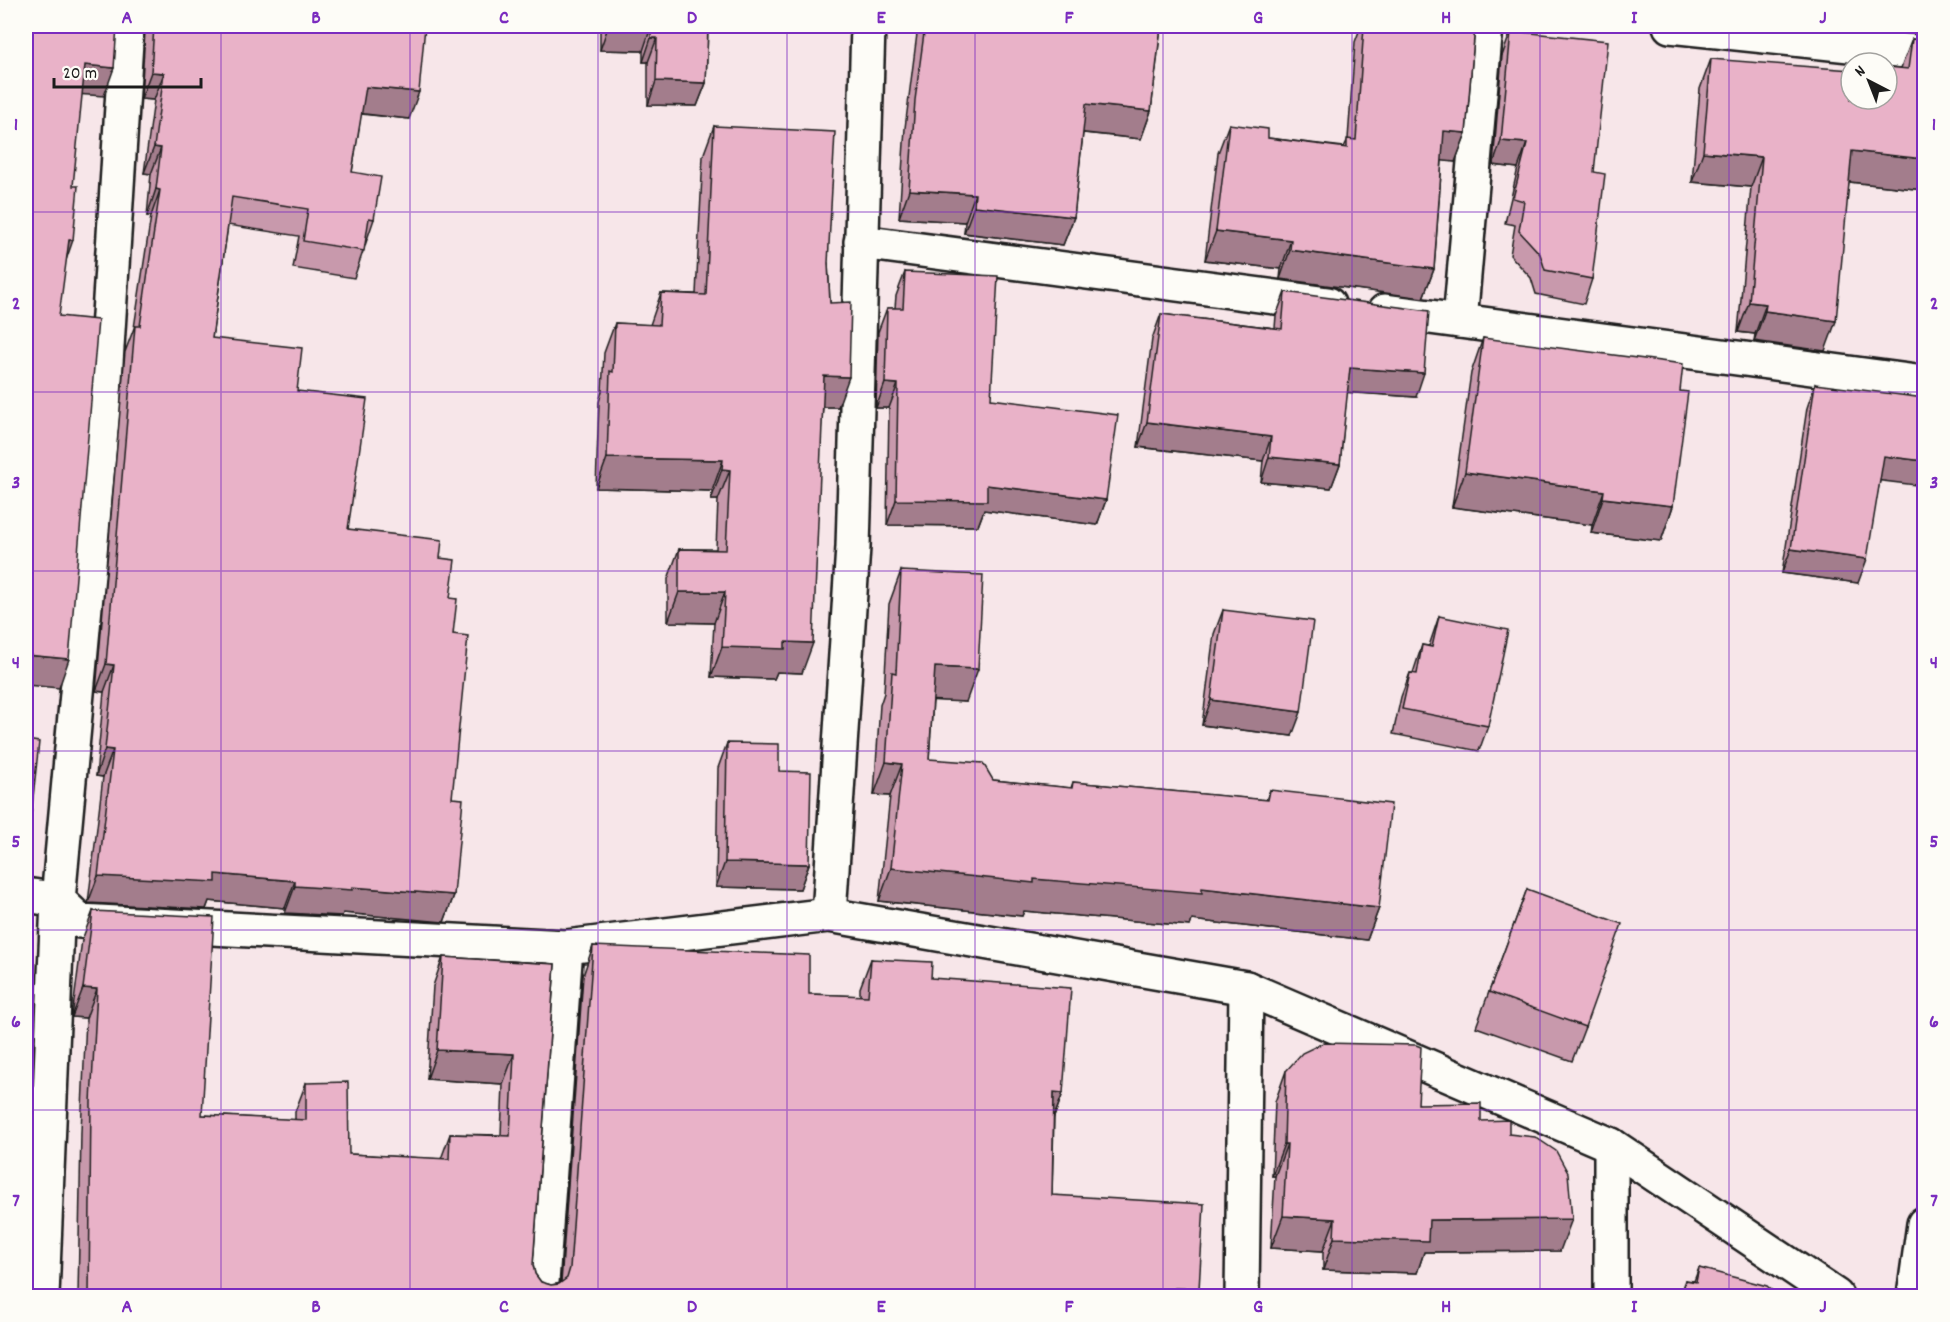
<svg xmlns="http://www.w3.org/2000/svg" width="1950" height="1322" viewBox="0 0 1950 1322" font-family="Dekko,sans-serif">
  <rect width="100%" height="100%" fill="#f7e6e9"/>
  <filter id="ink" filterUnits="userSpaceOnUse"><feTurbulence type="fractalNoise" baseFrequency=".0167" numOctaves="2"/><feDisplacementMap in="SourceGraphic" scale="12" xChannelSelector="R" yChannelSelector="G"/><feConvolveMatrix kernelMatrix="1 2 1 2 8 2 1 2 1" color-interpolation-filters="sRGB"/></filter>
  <g filter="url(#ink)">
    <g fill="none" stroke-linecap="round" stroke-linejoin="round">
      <!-- minor casing -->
      <g stroke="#1c1c1c" stroke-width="38">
        <g id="minor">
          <polyline points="1670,26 1924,53"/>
          <polyline points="861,242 1328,304"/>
          <polyline points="1385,311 1924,383"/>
          <polyline points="1460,321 1486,26"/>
          <polyline points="26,895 58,900 80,921 566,947 829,915 1246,988 1611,1145 1836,1296"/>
          <polyline points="829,915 853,547 868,26"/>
          <polyline points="1611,1145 1611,1296"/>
          <polyline points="541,1296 566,947"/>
          <polyline points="1242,1296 1246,988"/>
          <polyline points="1914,1296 1924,1224"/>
        </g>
      </g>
      <!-- tertiary casing -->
      <g stroke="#1c1c1c" stroke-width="38">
        <polyline id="tertiary" points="42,1296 58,900 103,411 127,26"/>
      </g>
      <!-- minor -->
      <use href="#minor" stroke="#fdfcf7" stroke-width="33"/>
      <!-- tertiary -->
      <use href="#tertiary" stroke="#fdfcf7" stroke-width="33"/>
    </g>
    <!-- wall -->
    <g fill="#c899ac" stroke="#1c1c1c" stroke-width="1.5">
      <polygon points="147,26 425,26 409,119 361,114 352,172 374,219 354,278 293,268 299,236 228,225 212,338 297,391 348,529 440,558 450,598 453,634 452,798 454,895 444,922 343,913 342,916 285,913 285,908 209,901 206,909 88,903 103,777 96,776 104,692 96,691 125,352 134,328 151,216 147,216 151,174 144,173 154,100 141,99 145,31"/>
      <polygon points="600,26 708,26 706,83 697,106 648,105 648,62 643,62 643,51 600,50"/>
      <polygon points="918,26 1161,26 1151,111 1141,139 1083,133 1074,217 1063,245 964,233 965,222 899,218 905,128"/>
      <polygon points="1361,26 1475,26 1466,133 1455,162 1442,160 1434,269 1423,298 1280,279 1281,269 1205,260 1218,153 1229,124 1268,138 1344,147 1348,139 1355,42"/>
      <polygon points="1906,26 1924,26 1924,36 1905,32"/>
      <polygon points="1511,31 1594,172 1592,279 1584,304 1536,294 1531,278 1510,255 1515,225 1505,223 1518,168 1493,165 1502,56"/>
      <polygon points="1912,39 1924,40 1924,190 1849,182 1825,351 1754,341 1755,334 1738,332 1751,187 1692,182 1700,89 1711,59 1887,99 1887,71 1888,67 1901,68"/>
      <polygon points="714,126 828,263 830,303 838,407 823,407 802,673 777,672 774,679 711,677 714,623 668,622 668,579 679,549 716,549 718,500 711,500 712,491 596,488 599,402 602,391 604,353 615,323 650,325 661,293 696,294 703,156"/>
      <polygon points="905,272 991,399 1106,500 1097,525 984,510 978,526 887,525 889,408 876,408 878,332 887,308 895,308 896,296"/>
      <polygon points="1285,292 1416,397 1347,392 1340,464 1331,488 1261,482 1263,461 1138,447 1152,339 1161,314 1275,328 1276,316"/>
      <polygon points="1483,338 1680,391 1673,506 1661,541 1591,533 1592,525 1452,507 1471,373"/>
      <polygon points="1815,384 1880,481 1858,583 1782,573 1807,408"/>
      <polygon points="901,571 966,702 933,700 929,759 993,780 1071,788 1073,782 1266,800 1270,790 1379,908 1367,940 1192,920 1190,926 1024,911 1022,916 879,901 890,796 874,795 880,705 884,693 889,604"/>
      <polygon points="1223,610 1292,736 1202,725 1214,634"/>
      <polygon points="1439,616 1488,726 1479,751 1393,734 1401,697 1410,673 1413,673 1422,645 1429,646"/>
      <polygon points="727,743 779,771 809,864 800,889 716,887 718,768"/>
      <polygon points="1527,889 1585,1027 1572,1061 1476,1027"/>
      <polygon points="93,911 202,1115 295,1120 295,1112 306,1083 349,1154 441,1159 450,1134 501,1135 503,1084 427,1079 433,986 443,957 555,964 533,1265 535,1274 541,1282 551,1285 561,1283 583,976 593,946 809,994 860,996 860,988 871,959 931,978 1063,1093 1054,1117 1052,1195 1196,1296 78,1296 81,1132 86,1018 72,1017 82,940"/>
      <polygon points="1286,1071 1418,1104 1509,1134 1560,1251 1424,1252 1417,1273 1323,1270 1323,1251 1271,1248 1275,1176 1272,1176 1275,1102"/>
      <polygon points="1699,1268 1778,1296 1679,1296 1685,1280 1694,1281"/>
    </g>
    <!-- shaded-wall -->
    <g fill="#a37d8c" stroke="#1c1c1c" stroke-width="1.5">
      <polygon points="608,27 651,27 643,51 600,50"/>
      <polygon points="651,38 657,38 648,62 643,62"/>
      <polygon points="85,65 114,68 104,96 75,94"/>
      <polygon points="151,72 164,73 154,100 141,99"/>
      <polygon points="656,81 706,83 697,106 648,105"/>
      <polygon points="366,87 419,92 409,119 356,113"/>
      <polygon points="1086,104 1151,111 1141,139 1076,132"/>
      <polygon points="1444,131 1466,133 1455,162 1434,160"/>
      <polygon points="1501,141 1527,143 1518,168 1493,165"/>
      <polygon points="154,147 161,148 151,174 144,173"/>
      <polygon points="1852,151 1924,159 1924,190 1841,181"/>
      <polygon points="1703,152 1762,157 1751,187 1692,182"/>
      <polygon points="156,189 160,190 151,216 147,216"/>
      <polygon points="909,190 975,194 965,222 899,218"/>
      <polygon points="974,206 1074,217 1063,245 964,233"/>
      <polygon points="1216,231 1291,240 1281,269 1205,260"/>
      <polygon points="69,240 73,240 63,269"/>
      <polygon points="1290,250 1434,269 1423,298 1280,279"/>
      <polygon points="1749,302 1766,304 1755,334 1738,332"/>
      <polygon points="1765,311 1836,321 1825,351 1754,341"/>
      <polygon points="1350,368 1424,373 1416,397 1341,392"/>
      <polygon points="824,376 849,377 838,407 813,407"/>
      <polygon points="885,383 898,384 889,408 876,408"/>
      <polygon points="1147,422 1271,437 1263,461 1138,447"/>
      <polygon points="1884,456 1924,461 1924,486 1875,480"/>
      <polygon points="1269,457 1340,464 1331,488 1261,482"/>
      <polygon points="607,458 723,460 712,491 596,488"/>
      <polygon points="722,469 730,470 718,500 711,500"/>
      <polygon points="1465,472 1604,491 1592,525 1452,507"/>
      <polygon points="987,485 1106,500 1097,525 984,510 978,526 887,525 896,500"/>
      <polygon points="1603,498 1673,506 1661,541 1591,533"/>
      <polygon points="1791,549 1867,559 1858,583 1782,573"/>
      <polygon points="679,592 725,592 714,623 668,622"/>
      <polygon points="785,642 813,643 802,673 777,672 774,679 711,677 722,647"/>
      <polygon points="26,655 69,659 59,688 26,685"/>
      <polygon points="106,664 114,665 104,692 96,691"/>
      <polygon points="935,667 978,669 966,702 923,700"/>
      <polygon points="1211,700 1301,712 1292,736 1202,725"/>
      <polygon points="105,749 113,750 103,777 96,776"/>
      <polygon points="886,762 902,764 890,796 874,795"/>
      <polygon points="26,825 30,825 26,839"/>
      <polygon points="725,862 809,864 800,889 716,887"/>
      <polygon points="891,868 1034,879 1202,888 1379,908 1367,940 1192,920 1190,926 1024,911 1022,916 879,901"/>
      <polygon points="216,874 295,881 285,908 209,901 206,909 88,903 98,876"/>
      <polygon points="295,886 352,887 454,895 444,922 343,913 342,916 285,913"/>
      <polygon points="83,988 97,989 86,1018 72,1017"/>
      <polygon points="437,1050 514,1054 503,1084 427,1079"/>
      <polygon points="1054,1092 1063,1093 1052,1122"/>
      <polygon points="1284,1144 1287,1144 1275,1176 1272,1176"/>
      <polygon points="1283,1216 1335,1219 1323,1251 1271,1248"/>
      <polygon points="1572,1219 1560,1251 1424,1252 1417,1273 1323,1270 1334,1238 1429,1220"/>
      <polygon points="1175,1288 1199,1289 1196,1296 1172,1296"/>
    </g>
    <!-- building -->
    <g fill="#e9b2c8" stroke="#1c1c1c" stroke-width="1.5">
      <polygon points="26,26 117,26 114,68 85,65 73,186 78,186 73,240 69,240 59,316 98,320 69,659 26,655"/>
      <polygon points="154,26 425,26 419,92 366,87 352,172 381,177 374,219 369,218 364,251 303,241 308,209 232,197 212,338 302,348 297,391 367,399 348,529 442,540 440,558 455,560 450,598 457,599 453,634 468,636 452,798 463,799 454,895 352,887 352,890 295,886 295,881 216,874 216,882 98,876 113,750 105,749 114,665 106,664 135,326 140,326 160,190 156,189 161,148 154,147 164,73 151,72"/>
      <polygon points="608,26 708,26 706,83 656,81 657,38 651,38 651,27 608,27"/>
      <polygon points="925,26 1161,26 1151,111 1086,104 1074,217 974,206 975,194 909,190 915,100"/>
      <polygon points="1364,26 1475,26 1466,133 1444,131 1434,269 1290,250 1291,240 1216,231 1229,124 1268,129 1268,138 1347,148 1347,139 1356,140"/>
      <polygon points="1511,31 1608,41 1594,172 1605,174 1592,279 1545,270 1540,254 1519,231 1524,201 1513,198 1527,143 1501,141"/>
      <polygon points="1912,39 1924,40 1924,159 1852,151 1836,321 1765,311 1766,304 1749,302 1762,157 1703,152 1711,59 1851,70 1851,99 1887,99 1887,73 1888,67 1908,69"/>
      <polygon points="714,126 835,132 828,263 830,303 851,302 849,377 824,376 813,643 785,642 785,649 722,647 725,592 679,592 679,549 726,550 730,470 722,469 723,460 607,458 610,371 613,372 615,323 659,325 661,293 706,295"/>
      <polygon points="905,272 998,276 991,399 1118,415 1106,500 987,485 987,501 896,500 898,384 885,383 887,308 903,308"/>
      <polygon points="1285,292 1429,311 1424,373 1350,368 1340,464 1269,457 1271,437 1147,422 1161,314 1282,329"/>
      <polygon points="1483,338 1683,364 1680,391 1688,392 1673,506 1603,498 1604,491 1465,472"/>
      <polygon points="1815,384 1924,398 1924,461 1884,456 1867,559 1791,549"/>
      <polygon points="901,571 983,575 978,669 935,667 929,759 983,763 993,780 1072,788 1073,782 1268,800 1270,790 1391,804 1379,908 1202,888 1202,893 1034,879 1034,883 891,868 902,764 886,762 892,672 896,673"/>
      <polygon points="1223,610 1313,621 1301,712 1211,700"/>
      <polygon points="1439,616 1508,630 1488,726 1402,709 1410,673 1417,674 1422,645 1432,647"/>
      <polygon points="26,740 39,742 30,825 26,825"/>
      <polygon points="727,743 779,744 779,771 811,772 809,864 725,862"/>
      <polygon points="1527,889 1622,924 1585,1027 1489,992"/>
      <polygon points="93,911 214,917 202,1115 306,1120 306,1083 348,1082 349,1154 449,1159 450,1134 510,1136 514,1054 437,1050 443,957 555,964 533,1265 535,1274 541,1282 551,1285 559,1284 567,1278 570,1268 593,946 809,955 809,994 868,996 871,959 932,962 931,978 1071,988 1063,1093 1054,1092 1052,1195 1204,1204 1199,1289 1175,1288 1175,1296 89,1296 91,1102 97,989 83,988"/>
      <polygon points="26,1038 29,1038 26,1094"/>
      <polygon points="1323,1043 1416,1045 1421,1047 1418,1104 1481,1103 1481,1121 1509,1120 1509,1134 1535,1137 1556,1151 1568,1173 1572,1219 1429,1220 1428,1241 1334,1238 1335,1219 1283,1216 1287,1144 1284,1144 1286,1071 1302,1053"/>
      <polygon points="1699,1268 1767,1286 1778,1296 1683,1296 1685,1280 1696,1282"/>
    </g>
  </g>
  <!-- grid -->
  <path fill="none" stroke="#7b2cbf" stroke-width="1.5" stroke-opacity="0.55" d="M 221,26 L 221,1296M 410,26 L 410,1296M 598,26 L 598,1296M 787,26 L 787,1296M 975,26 L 975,1296M 1163,26 L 1163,1296M 1352,26 L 1352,1296M 1540,26 L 1540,1296M 1729,26 L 1729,1296M 26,212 L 1924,212M 26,392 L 1924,392M 26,571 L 1924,571M 26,751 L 1924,751M 26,930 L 1924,930M 26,1110 L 1924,1110"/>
  <!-- margin -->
  <rect width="1950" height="1322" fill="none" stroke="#fdfcf7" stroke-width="66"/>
  <!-- north arrow -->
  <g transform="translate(1869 81) rotate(318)"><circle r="28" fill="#fdfcf7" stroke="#a3a29f" stroke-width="1.5"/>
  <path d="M0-4.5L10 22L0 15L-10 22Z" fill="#1c1c1c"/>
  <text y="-9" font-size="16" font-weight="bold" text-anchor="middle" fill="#1c1c1c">N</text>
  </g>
  <!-- scale -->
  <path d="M54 78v9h147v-9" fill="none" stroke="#1c1c1c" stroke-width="3"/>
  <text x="63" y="78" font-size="18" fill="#1c1c1c" stroke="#fdfcf7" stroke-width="4.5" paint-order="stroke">20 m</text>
  <rect x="33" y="33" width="1884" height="1256" fill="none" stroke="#7b2cbf" stroke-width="2"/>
  <g font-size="20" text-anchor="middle" font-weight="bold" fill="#7b2cbf">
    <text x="127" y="23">A</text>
    <text x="316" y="23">B</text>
    <text x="504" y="23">C</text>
    <text x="692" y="23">D</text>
    <text x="881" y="23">E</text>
    <text x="1069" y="23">F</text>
    <text x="1258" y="23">G</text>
    <text x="1446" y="23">H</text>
    <text x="1634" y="23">I</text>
    <text x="1823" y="23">J</text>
    <text x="16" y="130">1</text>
    <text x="1934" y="130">1</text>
    <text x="16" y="309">2</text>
    <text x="1934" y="309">2</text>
    <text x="16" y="488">3</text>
    <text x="1934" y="488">3</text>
    <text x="16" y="668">4</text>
    <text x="1934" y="668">4</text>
    <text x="16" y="847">5</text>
    <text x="1934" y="847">5</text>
    <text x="16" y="1027">6</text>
    <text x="1934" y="1027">6</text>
    <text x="16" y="1206">7</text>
    <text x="1934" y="1206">7</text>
    <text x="127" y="1312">A</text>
    <text x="316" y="1312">B</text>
    <text x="504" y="1312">C</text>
    <text x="692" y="1312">D</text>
    <text x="881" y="1312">E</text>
    <text x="1069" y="1312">F</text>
    <text x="1258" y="1312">G</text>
    <text x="1446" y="1312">H</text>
    <text x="1634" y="1312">I</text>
    <text x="1823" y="1312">J</text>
  </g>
</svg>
